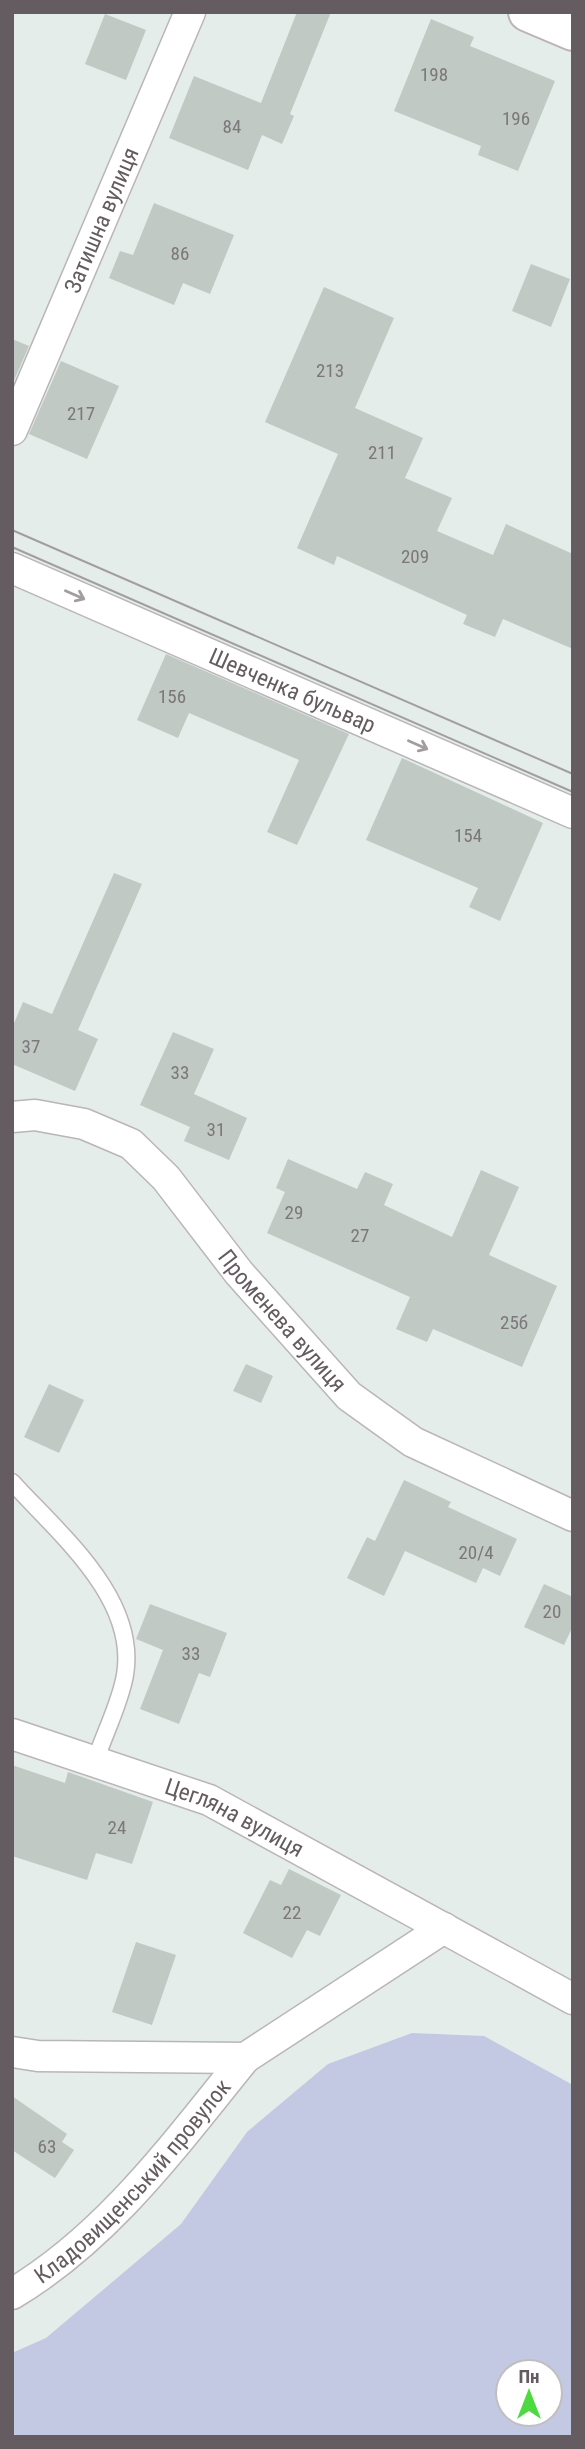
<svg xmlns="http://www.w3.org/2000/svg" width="585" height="2449" viewBox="0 0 585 2449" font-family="'Roboto Condensed',sans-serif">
  <rect width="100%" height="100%" fill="#e5edea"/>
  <!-- green -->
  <path fill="#c3c9e3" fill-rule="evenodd" d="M 412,2033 L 484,2036 L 573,2085 L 573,2437 L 12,2437 L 12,2353 L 46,2338 L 181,2224 L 247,2132 L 328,2064 ZM 508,2372 L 550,2372 L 550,2414 L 508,2414 Z"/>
  <!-- building -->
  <g fill="#c1c9c4">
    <polygon points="297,12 331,12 290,114 294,116 282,144 262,135 248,170 169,138 194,76 261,103"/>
    <polygon points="105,14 146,30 126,80 85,64"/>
    <polygon points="431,19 474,37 470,46 555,81 518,171 478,155 481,146 394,111"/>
    <polygon points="154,203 234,235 210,294 183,283 174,305 109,278 120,251 133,255"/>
    <polygon points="531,264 570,279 551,327 512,311"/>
    <polygon points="324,287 394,318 355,408 423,438 405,478 452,498 437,531 493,555 506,524 573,554 573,649 503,619 495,637 463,624 467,615 337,556 334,565 297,548 338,454 265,422"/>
    <polygon points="12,339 29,346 12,385"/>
    <polygon points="61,361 119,386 87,459 29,434"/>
    <polygon points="166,654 349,734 297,845 267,832 299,760 189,713 178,738 137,720"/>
    <polygon points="402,758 543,823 500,921 469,907 478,888 366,840"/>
    <polygon points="114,873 142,884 78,1030 98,1039 75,1091 12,1064 12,1028 23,1002 52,1014"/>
    <polygon points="173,1032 214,1049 194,1094 247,1118 229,1160 184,1141 190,1127 140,1105"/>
    <polygon points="288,1159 357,1189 365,1172 393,1184 384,1205 452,1237 481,1170 519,1187 489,1255 557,1286 522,1367 433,1329 427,1342 396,1329 410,1297 267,1233 285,1192 276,1188"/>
    <polygon points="246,1364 273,1376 261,1403 233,1391"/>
    <polygon points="49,1384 84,1400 59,1453 24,1437"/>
    <polygon points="404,1480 451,1502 448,1507 517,1539 500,1576 483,1568 476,1583 405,1551 384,1596 347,1578 367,1537 375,1541"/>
    <polygon points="544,1584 573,1597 573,1626 564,1645 524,1627"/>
    <polygon points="150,1604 227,1633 210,1677 199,1673 179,1724 140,1709 163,1650 136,1639"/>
    <polygon points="12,1765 65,1783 68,1772 153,1802 132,1864 96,1853 87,1880 12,1856"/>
    <polygon points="289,1869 341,1895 320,1936 307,1930 292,1958 243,1933 270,1880 281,1885"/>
    <polygon points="136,1942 176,1955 152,2025 112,2012"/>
    <polygon points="12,2096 67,2134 62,2142 74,2150 55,2178 12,2150"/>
  </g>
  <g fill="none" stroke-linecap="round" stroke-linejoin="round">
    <!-- lane casing -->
    <g stroke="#bab5b8" stroke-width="19">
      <path id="lane" d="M 12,1482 C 59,1534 138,1598 125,1675 C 120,1704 104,1734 95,1762"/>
    </g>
    <!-- street casing -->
    <g stroke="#bab5b8" stroke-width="33">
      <g id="street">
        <path id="s1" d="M 12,430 L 190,12"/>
        <path id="s2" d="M 12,568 L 573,813"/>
        <path id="s3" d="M 12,1117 L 35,1115 L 84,1124 L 131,1144 L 166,1178 L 239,1273 L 349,1396 L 413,1442 L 573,1516"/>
        <path id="s4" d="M 12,1734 L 209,1800 L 573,1999"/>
        <polyline points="12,2052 38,2056 245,2058 444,1928"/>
        <path id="s5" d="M 12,2294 C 109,2236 175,2144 245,2058"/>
      </g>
    </g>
    <!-- secondary casing -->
    <g stroke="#bbb3b8" stroke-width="42">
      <polyline id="secondary" points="528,12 573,31"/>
    </g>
    <!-- lane -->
    <use href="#lane" stroke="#fff" stroke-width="16"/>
    <!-- street -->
    <use href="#street" stroke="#fff" stroke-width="30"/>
    <!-- secondary -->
    <use href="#secondary" stroke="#fff" stroke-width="38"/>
    <!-- tram -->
    <g stroke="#a19ea0" stroke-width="2">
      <polyline points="12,530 573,774"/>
      <polyline points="12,547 573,792"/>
    </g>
  </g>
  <!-- one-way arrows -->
  <defs><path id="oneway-shaft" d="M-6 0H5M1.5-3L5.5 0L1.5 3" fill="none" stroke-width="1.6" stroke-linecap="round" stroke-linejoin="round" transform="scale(1.75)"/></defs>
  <g stroke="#a29da0">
    <use href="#oneway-shaft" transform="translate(75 595) rotate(24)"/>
    <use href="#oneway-shaft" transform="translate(418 745) rotate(24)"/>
  </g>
  <g text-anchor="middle" stroke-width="6" stroke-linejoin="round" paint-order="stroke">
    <!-- number labels -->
    <g font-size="19" fill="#7b777a">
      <text x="434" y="81">198</text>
      <text x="516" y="125">196</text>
      <text x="232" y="133">84</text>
      <text x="180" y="260">86</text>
      <text x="330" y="377">213</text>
      <text x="81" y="420">217</text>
      <text x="382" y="459">211</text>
      <text x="415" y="563">209</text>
      <text x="172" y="703">156</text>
      <text x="468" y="842">154</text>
      <text x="31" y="1053">37</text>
      <text x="180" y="1079">33</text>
      <text x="216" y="1136">31</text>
      <text x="294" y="1219">29</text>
      <text x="360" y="1242">27</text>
      <text x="514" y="1329">25б</text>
      <text x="476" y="1559">20/4</text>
      <text x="552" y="1618">20</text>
      <text x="191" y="1660">33</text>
      <text x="117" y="1834">24</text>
      <text x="292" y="1919">22</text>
      <text x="47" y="2153">63</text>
    </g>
    <!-- street labels -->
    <g font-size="23" fill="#645c61" stroke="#fff">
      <text dy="8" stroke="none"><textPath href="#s1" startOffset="228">Затишна вулиця</textPath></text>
      <text dy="8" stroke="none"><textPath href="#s2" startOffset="306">Шевченка бульвар</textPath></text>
      <text dy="8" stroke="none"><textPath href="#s3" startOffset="357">Променева вулиця</textPath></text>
      <text dy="8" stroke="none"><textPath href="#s4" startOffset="238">Цегляна вулиця</textPath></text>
      <text dy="8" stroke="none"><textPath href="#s5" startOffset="166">Кладовищенський провулок</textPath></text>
    </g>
  </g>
  <!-- border -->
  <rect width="585" height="2449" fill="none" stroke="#645c61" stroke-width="28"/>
  <!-- north arrow -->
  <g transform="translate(529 2393)"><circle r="33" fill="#ffffff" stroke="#c1bec0" stroke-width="2"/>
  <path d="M0-5L12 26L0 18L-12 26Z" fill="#4dd93f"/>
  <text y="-10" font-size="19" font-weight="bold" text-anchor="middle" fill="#645c61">Пн</text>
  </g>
</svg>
